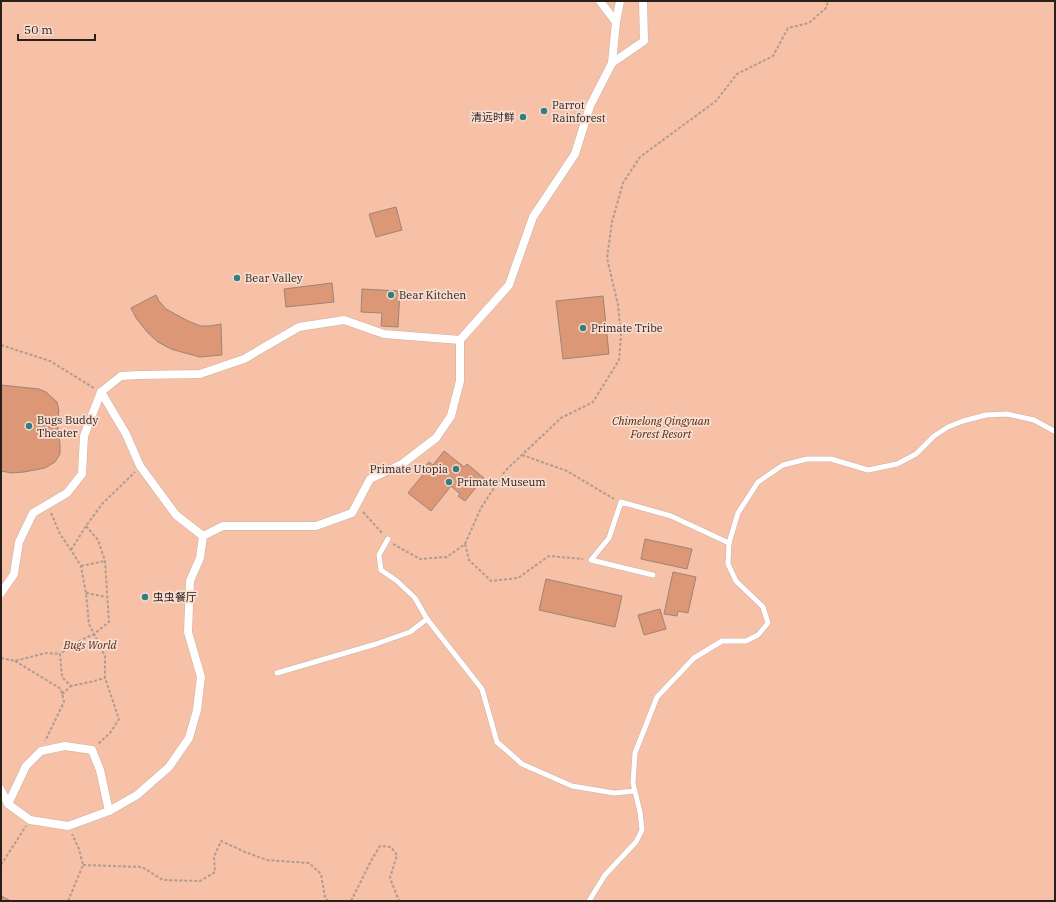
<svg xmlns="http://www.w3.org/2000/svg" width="1056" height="902" viewBox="0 0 1056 902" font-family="'IBM Plex Serif','Noto Sans SC',serif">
  <rect width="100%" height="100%" fill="#f8ddd1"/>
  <!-- green -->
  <rect fill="#f7c1a8" x="1" y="1" width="1054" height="900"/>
  <!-- building -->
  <g fill="#dc9776" stroke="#9c8479">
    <polygon points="396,207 402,230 376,237 369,214"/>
    <polygon points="332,283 334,302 286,307 284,289"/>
    <polygon points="362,289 400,291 398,327 381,326 382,313 361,312"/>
    <polygon points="156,295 159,301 166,309 188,321 201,326 210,326 221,324 222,355 200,357 185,353 171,349 158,342 147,332 136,318 131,308"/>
    <polygon points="603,296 609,354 563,359 556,301"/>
    <polygon points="1,385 39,389 46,392 57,402 59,411 57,421 60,444 60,454 55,462 45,468 24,472 12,473 1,471"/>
    <polygon points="444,451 464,467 467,464 484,478 465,501 458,496 460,494 451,486 431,511 408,493 426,471 423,469 429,462 433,465"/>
    <polygon points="645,539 692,549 687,569 641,559"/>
    <polygon points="673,572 696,577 688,613 678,611 677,616 664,614"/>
    <polygon points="546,579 622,596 615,627 539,610"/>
    <polygon points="660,609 666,629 644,635 638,615"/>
    <polygon points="1,896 11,901 1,901"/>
  </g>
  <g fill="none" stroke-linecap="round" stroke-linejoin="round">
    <!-- service casing -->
    <g stroke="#cab0a4" stroke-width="6">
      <g id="service">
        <polyline points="388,539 379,555 381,570 397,581 415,598 427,619"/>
        <polyline points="653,575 591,560 609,538 621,502 671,516 729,543"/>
        <polyline points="277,673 376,644 410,632 427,619 482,689 497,742 522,764 572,786 614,793 635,791"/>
        <polyline points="589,901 605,875 636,842 642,830 640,812 633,783 635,753 657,697 694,658 722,641 746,641 758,635 768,623 763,607 736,581 728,564 729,543 738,513 758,482 783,465 807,459 831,459 868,470 897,464 916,454 934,436 948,427 963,421 986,415 1007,414 1034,420 1054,431"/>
      </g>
    </g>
    <!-- pedestrian casing -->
    <g stroke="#cab0a4" stroke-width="9">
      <g id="pedestrian">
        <polyline points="600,1 616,22"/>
        <polyline points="612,63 644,41 643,1"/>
        <polyline points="101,392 126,434 140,466 176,515 203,536"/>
        <polyline points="1,593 14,574 19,542 33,513 67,493 82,474 84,436 101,392 121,376 139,375 200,374 244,359 299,327 344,320 384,334 460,340 509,285 533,217 575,154 590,106 612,63 616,22 620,1"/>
        <polyline points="1,790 8,804 30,820 68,826 109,811 137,795 169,767 189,738 197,710 201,677 188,632 190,581 200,558 203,536 223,526 316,526 352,513 370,479 402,464 436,438 451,416 460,381 460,340"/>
        <polyline points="8,804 26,766 41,751 65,746 92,750 100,770 109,811"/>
      </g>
    </g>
    <!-- path -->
    <g stroke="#b09b92" stroke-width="2" stroke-dasharray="3 2" stroke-linecap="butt">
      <polyline points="1,345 50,361 94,388"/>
      <polyline points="522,455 567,471 614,499"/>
      <polyline points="363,512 383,534"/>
      <polyline points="51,513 60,534 71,550 81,566 86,593 89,624 105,656 105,678 119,719 110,733 98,744"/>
      <polyline points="86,526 98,540 105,561 109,622 94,634 73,644 60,654 62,677 71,686 90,682 105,678"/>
      <polyline points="393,544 420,559 447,557 465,544 481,508 505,471 561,418 593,402 619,360 621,335 618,305 607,258 612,222 623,183 640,157 716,101 737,74 773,56 788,28 809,23 826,8 828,1"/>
      <polyline points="465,544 469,560 491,581 518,578 549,556 583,559"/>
      <polyline points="71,550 86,526 102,504 135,472"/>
      <polyline points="81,566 105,561"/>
      <polyline points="86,593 106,597"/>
      <polyline points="1,658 15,661 46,653 60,654"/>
      <polyline points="15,661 61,689 64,702 45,741"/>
      <polyline points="62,694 71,686"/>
      <polyline points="1,865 26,826"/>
      <polyline points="83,865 142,867 163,880 200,881 215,872 214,857 221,841 245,852 267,860 309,863 321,874 325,897 328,901"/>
      <polyline points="68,901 83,865 79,849 72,834"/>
      <polyline points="351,901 372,859 380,846 391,847 397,855 390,878 399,901"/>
    </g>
    <!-- service -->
    <use href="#service" stroke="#fff" stroke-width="5"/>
    <!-- pedestrian -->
    <use href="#pedestrian" stroke="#fff" stroke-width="8"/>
  </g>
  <!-- markers -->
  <g fill="#357e7f" stroke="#f8ddd1" stroke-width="1.5">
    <circle cx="544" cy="111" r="4"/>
    <circle cx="523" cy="117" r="4"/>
    <circle cx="237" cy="278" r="4"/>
    <circle cx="391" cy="295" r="4"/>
    <circle cx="583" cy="328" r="4"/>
    <circle cx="29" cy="426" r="4"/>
    <circle cx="456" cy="469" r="4"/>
    <circle cx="449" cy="482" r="4"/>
    <circle cx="145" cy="597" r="4"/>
  </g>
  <g text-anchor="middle" stroke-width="3.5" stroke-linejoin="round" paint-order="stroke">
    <!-- poi labels -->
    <g font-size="11" fill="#291f1b" stroke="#f8ddd1" text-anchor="start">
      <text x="552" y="109">Parrot<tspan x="552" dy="13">Rainforest</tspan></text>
      <text x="515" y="121" text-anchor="end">清远时鲜</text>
      <text x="245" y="282">Bear Valley</text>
      <text x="399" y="299">Bear Kitchen</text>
      <text x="591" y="332">Primate Tribe</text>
      <text x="37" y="424">Bugs Buddy<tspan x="37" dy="13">Theater</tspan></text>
      <text x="448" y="473" text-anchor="end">Primate Utopia</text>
      <text x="457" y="486">Primate Museum</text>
      <text x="153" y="601">虫虫餐厅</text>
    </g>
    <!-- park labels -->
    <g font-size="11" font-style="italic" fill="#53270f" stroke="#f8ddd1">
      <text x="661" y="425">Chimelong Qingyuan<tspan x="661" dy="13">Forest Resort</tspan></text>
      <text x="90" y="649">Bugs World</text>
    </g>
  </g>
  <!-- border -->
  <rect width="1056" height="902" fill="none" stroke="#291f1b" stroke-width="4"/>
  <!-- scale -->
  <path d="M18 34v6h77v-6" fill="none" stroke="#291f1b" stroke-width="2"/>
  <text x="24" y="34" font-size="12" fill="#291f1b" stroke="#f8ddd1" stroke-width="3" paint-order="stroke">50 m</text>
</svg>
